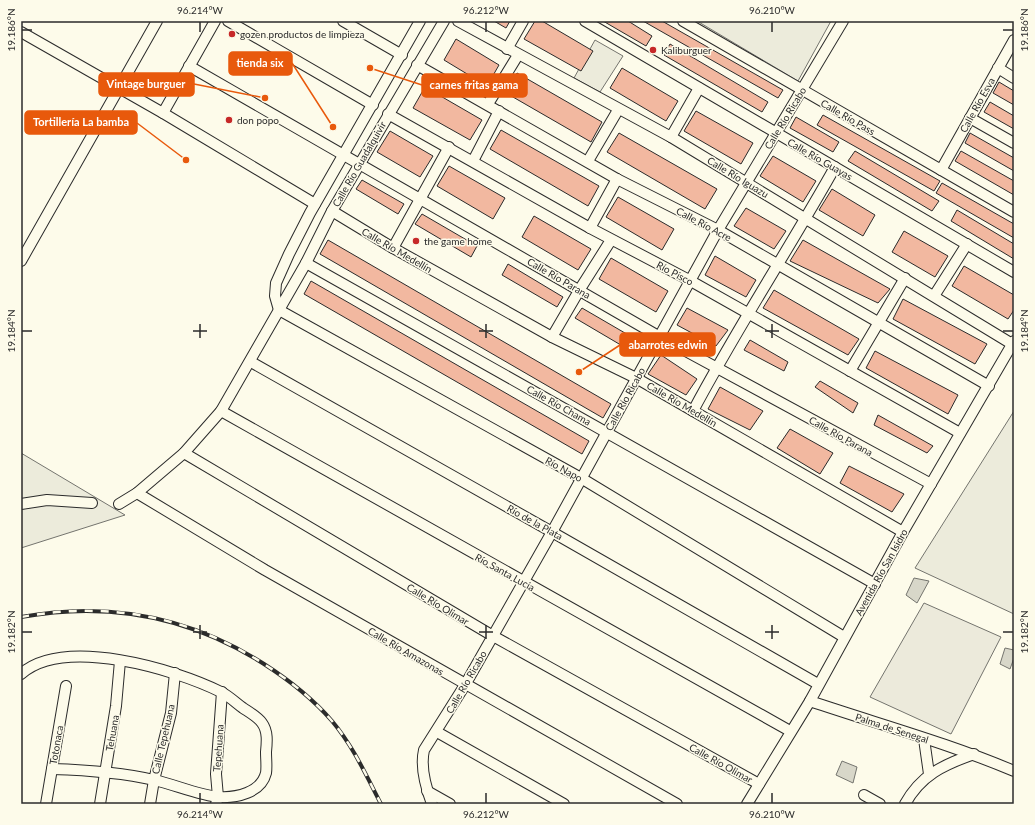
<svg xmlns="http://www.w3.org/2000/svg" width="1035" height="825" viewBox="0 0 1035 825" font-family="Lato,sans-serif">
  <rect width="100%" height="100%" fill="#fdfbea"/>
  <!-- green -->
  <g fill="#ecebdb" stroke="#74746e">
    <polygon points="697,21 831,21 798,81"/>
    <polygon points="595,40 623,56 600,92 574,78"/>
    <polygon points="1014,411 1014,614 915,568"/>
    <polygon points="21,453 125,515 21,548"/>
  </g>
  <!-- parking -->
  <polygon fill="#eceadb" stroke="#74746e" points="924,603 1001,637 951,734 870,697"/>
  <!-- water -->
  <g fill="#d8d7c9" stroke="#74746e">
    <polygon points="914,578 929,581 917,603 906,595"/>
    <polygon points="1005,648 1014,650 1014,658 1010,669 1000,664"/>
    <polygon points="842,761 857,767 853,783 836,775"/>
  </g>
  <!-- building -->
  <g fill="#f2b8a0" stroke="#2b2b2b">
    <polygon points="494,21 510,21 506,28"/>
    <polygon points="535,21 542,21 593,51 581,71 524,39"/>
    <polygon points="603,21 628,21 652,36 646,46"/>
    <polygon points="643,21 662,21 783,90 778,98"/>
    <polygon points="456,39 499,65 487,86 444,60"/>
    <polygon points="670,44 768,102 762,112 664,55"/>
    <polygon points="622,68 678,101 666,121 610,88"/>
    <polygon points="517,73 602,122 591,142 506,93"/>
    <polygon points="999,82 1014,91 1014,105 993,93"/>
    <polygon points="425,87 482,120 470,140 413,108"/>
    <polygon points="990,102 1014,116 1014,129 984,112"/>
    <polygon points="696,111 753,143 741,164 684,131"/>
    <polygon points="823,115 940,181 934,191 817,125"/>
    <polygon points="796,117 839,142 833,152 790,128"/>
    <polygon points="501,130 599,186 588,206 490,149"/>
    <polygon points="390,131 433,156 420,177 377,152"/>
    <polygon points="619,133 717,189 705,209 607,152"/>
    <polygon points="970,133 1014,158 1014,171 965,143"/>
    <polygon points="855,151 939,201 932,211 848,161"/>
    <polygon points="961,151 1014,181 1014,195 955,161"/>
    <polygon points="773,156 816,181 803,202 760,176"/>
    <polygon points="449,166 505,198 493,219 437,186"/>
    <polygon points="362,180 404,204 398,214 356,189"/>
    <polygon points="942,183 1014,224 1014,238 936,193"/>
    <polygon points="832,189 875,215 863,236 819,210"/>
    <polygon points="618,197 674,229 662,250 606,217"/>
    <polygon points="746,208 786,231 774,249 734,226"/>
    <polygon points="957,210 1014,244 1014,259 951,221"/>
    <polygon points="422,214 477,246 471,257 415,224"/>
    <polygon points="534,216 591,249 578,270 522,237"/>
    <polygon points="904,231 948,256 935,277 892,252"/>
    <polygon points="328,240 611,404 603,418 320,254"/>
    <polygon points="803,240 890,289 878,303 790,261"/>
    <polygon points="715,256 756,280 746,297 705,275"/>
    <polygon points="611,258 668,291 656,312 599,279"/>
    <polygon points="508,264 563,297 557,307 502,275"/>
    <polygon points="964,266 1014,295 1014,310 1008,319 952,286"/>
    <polygon points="311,281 589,441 582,454 304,294"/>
    <polygon points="774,290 859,339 848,355 763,308"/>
    <polygon points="903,299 987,344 975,364 893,319"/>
    <polygon points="582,308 637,340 631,351 575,318"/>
    <polygon points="687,308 728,330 716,346 677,325"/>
    <polygon points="750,340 788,362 784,371 744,350"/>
    <polygon points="875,351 958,395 948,414 866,368"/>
    <polygon points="661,355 697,379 686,395 648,374"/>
    <polygon points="820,381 858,403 853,413 815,387"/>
    <polygon points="720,387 763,411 750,430 708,409"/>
    <polygon points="878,415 933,446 927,453 874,425"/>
    <polygon points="790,429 833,453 820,474 777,448"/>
    <polygon points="849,466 904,494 892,512 840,483"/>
  </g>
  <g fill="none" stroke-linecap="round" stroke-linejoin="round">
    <!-- minor casing -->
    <g stroke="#2b2b2b" stroke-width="12">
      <g id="minor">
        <polyline points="228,21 373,105"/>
        <polyline points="343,21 402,55"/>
        <polyline points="420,21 310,213 289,254 276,283 275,296 279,310 581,478 844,637"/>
        <polyline points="458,21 671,137 1012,344"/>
        <polyline points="585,21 1014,272"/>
        <polyline points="683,21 1014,212"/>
        <polyline points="21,32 163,113 315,204"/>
        <polyline points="507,49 523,21"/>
        <polyline points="417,65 617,179 718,230 989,386"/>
        <polyline points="189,66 660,337 931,484"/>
        <polyline points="998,68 1014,78"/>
        <polyline points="488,104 518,55"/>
        <polyline points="163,113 215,21"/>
        <polyline points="388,114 590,228 689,280 960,433"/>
        <polyline points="970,118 1014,143"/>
        <polyline points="671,137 699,88"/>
        <polyline points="473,161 499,111"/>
        <polyline points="588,161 618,110"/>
        <polyline points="941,170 1014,40"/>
        <polyline points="332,211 393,248 552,337 636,378 903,532"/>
        <polyline points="590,228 617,179"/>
        <polyline points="393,248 449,147"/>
        <polyline points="21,261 157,21"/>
        <polyline points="306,263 875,584"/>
        <polyline points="934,296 967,244"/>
        <polyline points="552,337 580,289 611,240"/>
        <polyline points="251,362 552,532 818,684"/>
        <polyline points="850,371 905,278"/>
        <polyline points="221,411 790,731"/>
        <path d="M 693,411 C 737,328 789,249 835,167"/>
        <polyline points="184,453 493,636 759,784"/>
        <polyline points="137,493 265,570 677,804"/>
        <polyline points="21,504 47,500 92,503"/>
        <polyline points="119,504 137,493 184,453 221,411 306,263 332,211 444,21"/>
        <path d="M 21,674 C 64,636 175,669 221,692 C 229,696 236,703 243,708 C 249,712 258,717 262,723 C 268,731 267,742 266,752 C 266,759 267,767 266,773 C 261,793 236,798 219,797 C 201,796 173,784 154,780 C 120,772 86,770 52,769"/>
        <path d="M 810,701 C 878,724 948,743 1014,771"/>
        <polyline points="437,732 564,804"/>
        <polyline points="924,739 929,774"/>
        <polyline points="427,791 450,804"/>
        <polyline points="864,795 880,804"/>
        <polyline points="46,804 66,686"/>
        <polyline points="100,804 116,706 120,661"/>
        <polyline points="150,804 154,780 171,713 175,673"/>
        <polyline points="216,804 218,797 216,774 222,692"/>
        <path d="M 432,804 C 426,788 420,767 424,750 L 465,685 L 552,532 L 718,230 L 843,21"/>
        <polyline points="747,804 810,701 903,532 1014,341"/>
        <path d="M 905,804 C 921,775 943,765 974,754"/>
      </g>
    </g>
    <!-- minor -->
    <use href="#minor" stroke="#fdfbea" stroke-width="10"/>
    <!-- rail casing -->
    <g stroke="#2b2b2b" stroke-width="4">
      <path id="rail" d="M 21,617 C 109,601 189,616 264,664 C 289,680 313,699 332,721 C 353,746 366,775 381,804"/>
    </g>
    <!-- rail -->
    <use href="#rail" stroke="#fdfbea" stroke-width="2.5" stroke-dasharray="8" stroke-linecap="butt"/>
  </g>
  <!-- ticks -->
  <path fill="none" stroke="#2b2b2b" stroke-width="1.5" d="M 200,22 L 200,32M 486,22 L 486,32M 772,22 L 772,32M 22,30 L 32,30M 1003,30 L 1013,30M 200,324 L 200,338M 486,324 L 486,338M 772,324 L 772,338M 22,331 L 32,331M 193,331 L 207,331M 479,331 L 493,331M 765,331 L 779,331M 1003,331 L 1013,331M 200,625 L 200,639M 486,625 L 486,639M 772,625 L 772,639M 22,632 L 32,632M 193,632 L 207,632M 479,632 L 493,632M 765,632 L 779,632M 1003,632 L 1013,632M 200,793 L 200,803M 486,793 L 486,803M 772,793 L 772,803"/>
  <!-- markers -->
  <g fill="#c62828" stroke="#fdfbea" stroke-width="1.5">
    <circle cx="232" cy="34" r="4"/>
    <circle cx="653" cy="50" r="4"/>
    <circle cx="229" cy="120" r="4"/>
    <circle cx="416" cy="241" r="4"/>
  </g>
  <g text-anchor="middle" stroke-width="3" stroke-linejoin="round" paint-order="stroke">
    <!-- poi labels -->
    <g font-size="10" fill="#2b2b2b" stroke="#fdfbea" text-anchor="start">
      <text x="240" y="38">gozen productos de limpieza</text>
      <text x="661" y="54">Kaliburguer</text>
      <text x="237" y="124">don popo</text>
      <text x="424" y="245">the game home</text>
    </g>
    <!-- street labels -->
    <g font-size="10" fill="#2b2b2b" stroke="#fdfbea">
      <text transform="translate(977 105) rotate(-61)" y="4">Calle Río Esva</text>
      <text transform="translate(848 117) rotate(30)" y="4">Calle Río Pass</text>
      <text transform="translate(785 118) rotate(-59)" y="4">Calle Río Ricabo</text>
      <text transform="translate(820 159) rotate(30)" y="4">Calle Río Guayas</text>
      <text transform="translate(359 164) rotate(-60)" y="4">Calle Río Guadalquivir</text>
      <text transform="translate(738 177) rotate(31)" y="4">Calle Río Iguazu</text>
      <text transform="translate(704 224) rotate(28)" y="4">Calle Río Acre</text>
      <text transform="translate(397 250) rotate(30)" y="4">Calle Río Medellín</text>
      <text transform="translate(675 273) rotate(28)" y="4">Río Pisco</text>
      <text transform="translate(559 278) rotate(30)" y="4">Calle Río Parana</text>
      <text transform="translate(625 399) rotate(-61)" y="4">Calle Río Ricabo</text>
      <text transform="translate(682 404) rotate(30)" y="4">Calle Río Medellín</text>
      <text transform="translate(559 405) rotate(29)" y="4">Calle Río Chama</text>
      <text transform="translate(841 436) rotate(29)" y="4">Calle Río Parana</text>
      <text transform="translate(564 469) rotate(29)" y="4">Río Napo</text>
      <text transform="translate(535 522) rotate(29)" y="4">Río de la Plata</text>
      <text transform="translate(505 572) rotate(29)" y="4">Río Santa Lucia</text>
      <text transform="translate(881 572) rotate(-61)" y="4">Avenida Río San Isidro</text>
      <text transform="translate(438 604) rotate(31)" y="4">Calle Río Olimar</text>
      <text transform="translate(406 651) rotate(30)" y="4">Calle Río Amazonas</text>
      <text transform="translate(466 682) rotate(-60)" y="4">Calle Río Ricabo</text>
      <text transform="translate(892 728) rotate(18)" y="4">Palma de Senegal</text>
      <text transform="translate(112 733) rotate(-80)" y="4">Tehuana</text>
      <text transform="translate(163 739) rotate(-77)" y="4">Calle Tepehuana</text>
      <text transform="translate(56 745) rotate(-80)" y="4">Totonaca</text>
      <text transform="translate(218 748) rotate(-86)" y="4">Tepehuana</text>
      <text transform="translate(721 763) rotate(29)" y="4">Calle Río Olimar</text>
    </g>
  </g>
  <!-- callouts -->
  <path fill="none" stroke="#e8590c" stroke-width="1.5" d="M333 127L292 63M265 98L194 84M370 68L422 85M186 160L137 123M579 372L620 345"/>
  <g fill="#e8590c" stroke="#fdfbea" stroke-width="1.5">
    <circle cx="333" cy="127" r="4"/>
    <circle cx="265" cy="98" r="4"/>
    <circle cx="370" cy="68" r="4"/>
    <circle cx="186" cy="160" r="4"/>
    <circle cx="579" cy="372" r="4"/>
  </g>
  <g fill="#e8590c" stroke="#e8590c" stroke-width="1.5">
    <rect x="229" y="52" width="63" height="23" rx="4"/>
    <rect x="99" y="73" width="95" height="23" rx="4"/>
    <rect x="422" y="74" width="105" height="23" rx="4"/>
    <rect x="25" y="111" width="112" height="23" rx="4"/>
    <rect x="620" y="333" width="95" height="23" rx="4"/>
  </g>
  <g font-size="11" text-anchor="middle" font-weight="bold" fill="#fff">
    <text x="260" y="67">tienda six</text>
    <text x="146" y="88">Vintage burguer</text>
    <text x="474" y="89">carnes fritas gama</text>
    <text x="81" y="126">Tortillería La bamba</text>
    <text x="668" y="349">abarrotes edwin</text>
  </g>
  <!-- border -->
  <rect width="1035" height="825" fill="none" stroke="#fdfbea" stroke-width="44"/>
  <rect x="22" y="22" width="991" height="781" fill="none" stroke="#2b2b2b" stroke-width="1.5"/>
  <g font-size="10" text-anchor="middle" fill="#2b2b2b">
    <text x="200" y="14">96.214°W</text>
    <text x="486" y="14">96.212°W</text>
    <text x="772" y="14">96.210°W</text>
    <text transform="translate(11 30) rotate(-90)" y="4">19.186°N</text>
    <text transform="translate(1024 30) rotate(-90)" y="4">19.186°N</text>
    <text transform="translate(11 331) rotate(-90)" y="4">19.184°N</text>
    <text transform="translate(1024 331) rotate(-90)" y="4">19.184°N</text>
    <text transform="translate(11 632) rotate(-90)" y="4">19.182°N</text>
    <text transform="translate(1024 632) rotate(-90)" y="4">19.182°N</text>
    <text x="200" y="818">96.214°W</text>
    <text x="486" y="818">96.212°W</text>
    <text x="772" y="818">96.210°W</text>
  </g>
</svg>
